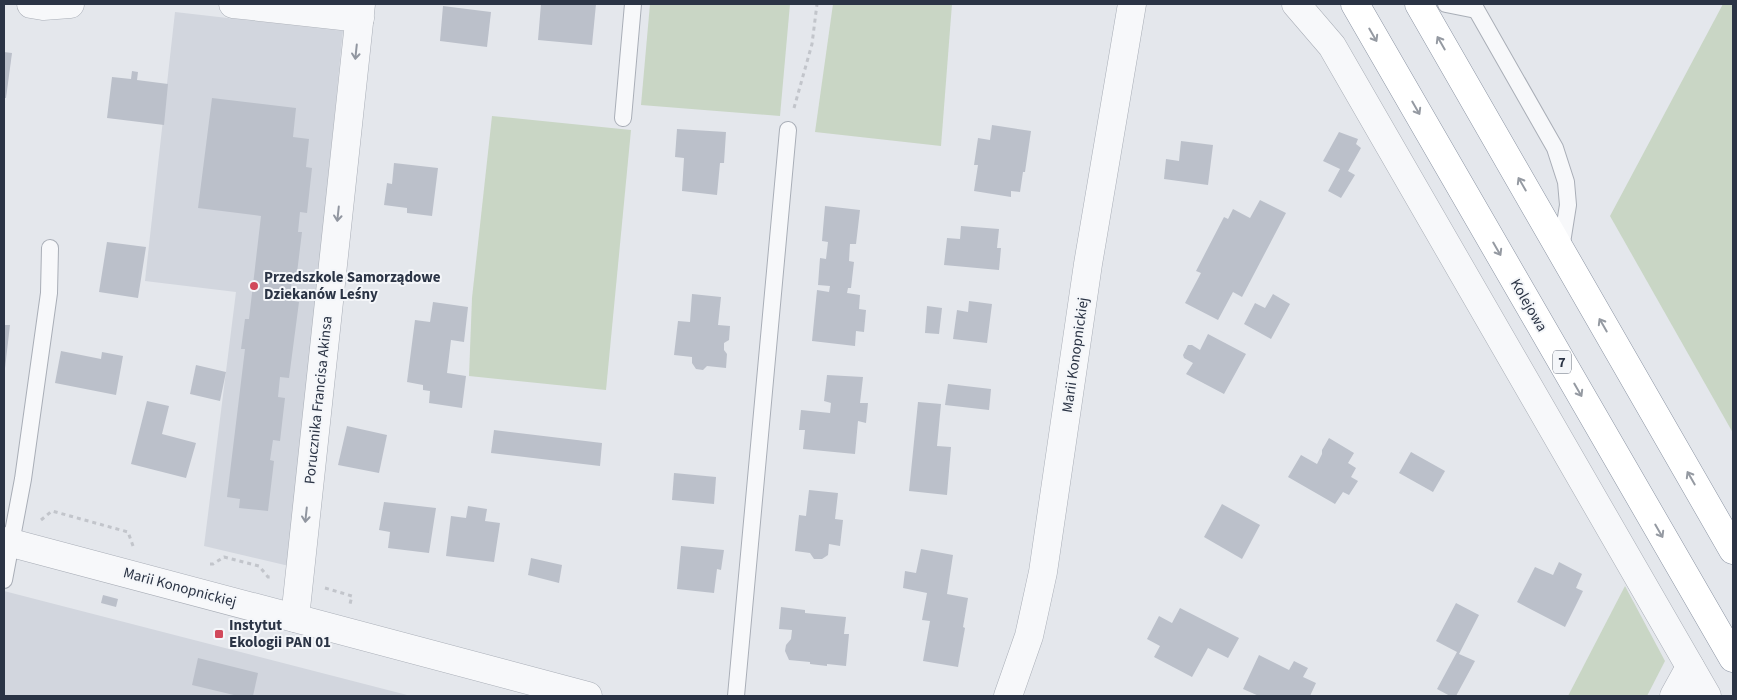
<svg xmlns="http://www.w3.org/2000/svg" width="1737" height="700" viewBox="0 0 1737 700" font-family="'Source Sans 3',sans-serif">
  <rect width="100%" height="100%" fill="#e4e7ec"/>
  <!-- built -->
  <g fill="#d2d6de">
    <polygon points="175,12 343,31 289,566 204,546 236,292 145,281"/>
    <polygon points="4,591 411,696 4,696"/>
  </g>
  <!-- green -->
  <g fill="#c9d6c5">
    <polygon points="650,4 790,4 780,116 641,105"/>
    <polygon points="833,4 952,4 941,146 815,132"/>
    <polygon points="1723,4 1733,4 1733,433 1610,216"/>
    <polygon points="492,116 631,130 606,390 469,376 472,298"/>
    <polygon points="1625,586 1665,661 1647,696 1568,696"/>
  </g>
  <!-- building -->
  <g fill="#bbc0ca">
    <polygon points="541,4 596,4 592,45 538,40"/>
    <polygon points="443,6 491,12 487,47 440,41"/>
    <polygon points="4,52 12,53 6,98 4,98"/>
    <polygon points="132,71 138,72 137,80 168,84 164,125 107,118 112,77 131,79"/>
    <polygon points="212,98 296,108 293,137 309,139 306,167 312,168 307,213 300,212 298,232 302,232 296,281 292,280 289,300 299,302 289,378 280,377 278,397 285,398 280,441 273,440 270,460 274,461 268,511 239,508 240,499 227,497 245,349 241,349 245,319 249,319 261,216 198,208"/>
    <polygon points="992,125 1031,131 1025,172 1023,172 1020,192 1011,191 1011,197 974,191 978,165 974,165 978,138 990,140"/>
    <polygon points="677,129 726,132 724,163 720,163 717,195 682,191 684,158 675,157"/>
    <polygon points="1339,132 1358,139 1356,144 1361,148 1348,171 1355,175 1341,198 1328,191 1340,169 1323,161"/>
    <polygon points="1181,141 1213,145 1208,185 1164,179 1166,159 1179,161"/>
    <polygon points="394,163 438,168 432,216 407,213 407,208 384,205 387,183 392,184"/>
    <polygon points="1260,200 1286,213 1242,297 1233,292 1218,320 1185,303 1201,273 1196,271 1224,217 1228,219 1233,209 1250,218"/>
    <polygon points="825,206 860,210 856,244 850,244 849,261 854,262 851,288 848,288 847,293 860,295 859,309 866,310 864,332 856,331 855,346 812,341 817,290 829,292 830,286 818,285 820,258 826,259 828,242 822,241"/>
    <polygon points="961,226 999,229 997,248 1001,248 999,270 944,265 947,238 960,239"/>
    <polygon points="107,242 146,247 138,298 99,292"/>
    <polygon points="692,294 721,297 718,325 730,326 729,340 724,343 724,350 727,354 726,368 707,366 703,370 696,369 692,363 692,357 674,355 678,321 690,322"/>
    <polygon points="1273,294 1290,304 1271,339 1244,324 1255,303 1265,308"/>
    <polygon points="969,301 992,304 987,343 953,339 957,310 968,312"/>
    <polygon points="433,302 468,307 464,342 451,340 447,373 466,376 462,408 429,403 430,391 423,390 423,385 407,382 415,320 430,322"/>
    <polygon points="927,306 942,308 939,334 925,333"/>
    <polygon points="4,325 10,325 5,368 4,368"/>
    <polygon points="1208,334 1246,354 1224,394 1186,374 1193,363 1184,358 1183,355 1188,345 1192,345 1200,350"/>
    <polygon points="61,351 101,359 102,352 123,356 116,395 55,383"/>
    <polygon points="196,365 226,372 220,401 190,394"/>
    <polygon points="827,375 863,377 860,403 868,403 866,423 858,421 855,454 803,449 805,430 799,430 801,410 830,413 831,403 824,401"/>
    <polygon points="948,384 991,389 989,410 945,405"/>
    <polygon points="147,401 169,406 162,434 196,443 186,478 131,464"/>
    <polygon points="918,402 941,404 937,446 951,447 947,495 909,491"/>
    <polygon points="347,426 387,435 379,473 338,465"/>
    <polygon points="494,430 602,443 600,466 491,453"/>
    <polygon points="1329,438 1354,453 1348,463 1356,468 1351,477 1358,481 1349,495 1343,492 1335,504 1288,477 1301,455 1317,464 1322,454 1322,450"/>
    <polygon points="1411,452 1445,471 1433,492 1399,473"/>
    <polygon points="674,473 716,477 714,504 672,500"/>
    <polygon points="809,490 838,493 835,519 843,520 840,546 829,544 828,555 822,559 814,559 810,553 795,551 799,515 806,516"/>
    <polygon points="384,502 436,508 429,553 388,548 390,532 379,530"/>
    <polygon points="1222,504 1260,525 1242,559 1204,537"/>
    <polygon points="468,506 487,509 485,521 500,523 494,562 446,556 451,516 466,518"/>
    <polygon points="681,546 724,550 721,570 717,569 714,593 677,589"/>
    <polygon points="921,549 953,555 947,594 968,598 963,627 965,628 958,667 923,661 930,621 922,620 927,593 903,588 905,571 916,573"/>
    <polygon points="531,558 562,565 559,583 528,575"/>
    <polygon points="1559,562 1582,574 1576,588 1583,591 1565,627 1517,602 1535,567 1553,575"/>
    <polygon points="103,595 118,599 116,607 101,603"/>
    <polygon points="1456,603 1479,615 1459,654 1475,661 1456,696 1450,696 1437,689 1457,652 1436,641"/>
    <polygon points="781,607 805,610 805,613 846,617 844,634 849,634 846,666 827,664 827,666 810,664 810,662 789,660 785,651 786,645 791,639 792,630 779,629"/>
    <polygon points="1180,608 1239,638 1228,658 1208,648 1192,677 1154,657 1160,646 1147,639 1159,616 1172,623"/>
    <polygon points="1259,655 1289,670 1294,661 1308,668 1303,677 1316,683 1310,696 1259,696 1243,689"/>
    <polygon points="198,658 258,673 253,696 238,696 192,685"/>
  </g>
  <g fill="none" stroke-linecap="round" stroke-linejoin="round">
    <!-- service casing -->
    <g stroke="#a9aeb7" stroke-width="18">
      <g id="service">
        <polyline points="1446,4 1476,10"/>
        <polyline points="1473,4 1555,148 1566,182 1568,205 1561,249"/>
        <polyline points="623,118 633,4"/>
        <polyline points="4,580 23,479 49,293 50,248"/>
        <polyline points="736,696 788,130"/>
      </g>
    </g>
    <!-- minor casing -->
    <g stroke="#a9aeb7" stroke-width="29">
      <g id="minor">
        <polyline points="31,4 43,6 70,4"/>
        <polyline points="233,4 360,18"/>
        <polyline points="1296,4 1332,46 1707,696"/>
        <polyline points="295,618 361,4"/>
        <polyline points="1674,696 1690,667"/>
      </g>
    </g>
    <!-- tertiary casing -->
    <g stroke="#a9aeb7" stroke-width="29">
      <g id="tertiary">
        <polyline points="4,541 588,696"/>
        <polyline points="1008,696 1029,636 1043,572 1088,264 1132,4"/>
      </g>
    </g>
    <!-- trunk casing -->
    <g stroke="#8b94a3" stroke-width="29">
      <g id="trunk">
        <polyline points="1355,4 1733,658"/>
        <polyline points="1419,4 1733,550"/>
      </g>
    </g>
    <!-- path -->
    <g stroke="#c2c5cb" stroke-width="3" stroke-dasharray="4 4" stroke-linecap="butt">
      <polyline points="794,108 812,44 817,4"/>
      <polyline points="41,520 52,511 128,532 133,546"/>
      <polyline points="210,564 213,564 224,557 259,566 268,577 270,577"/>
      <polyline points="325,588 352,596 350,604"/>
    </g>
    <!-- service -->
    <use href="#service" stroke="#f7f8fa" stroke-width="16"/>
    <!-- minor -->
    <use href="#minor" stroke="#f7f8fa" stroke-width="28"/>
    <!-- tertiary -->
    <use href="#tertiary" stroke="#f7f8fa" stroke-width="28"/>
    <!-- trunk -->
    <use href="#trunk" stroke="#fff" stroke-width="28"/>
  </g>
  <!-- one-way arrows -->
  <defs><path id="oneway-shaft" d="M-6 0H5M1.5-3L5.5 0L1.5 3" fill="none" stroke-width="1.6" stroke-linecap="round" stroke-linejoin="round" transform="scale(1.25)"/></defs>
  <g stroke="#959aa2">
    <use href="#oneway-shaft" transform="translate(1373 35) rotate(60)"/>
    <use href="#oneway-shaft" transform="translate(1441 43) rotate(-120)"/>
    <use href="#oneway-shaft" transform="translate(1416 108) rotate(60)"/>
    <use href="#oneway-shaft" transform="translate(1522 184) rotate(-120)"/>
    <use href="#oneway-shaft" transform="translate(1497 249) rotate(60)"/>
    <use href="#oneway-shaft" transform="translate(1603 325) rotate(-120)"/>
    <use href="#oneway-shaft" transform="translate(1578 390) rotate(60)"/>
    <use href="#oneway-shaft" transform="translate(1691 478) rotate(-120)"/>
    <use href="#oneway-shaft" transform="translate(1659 531) rotate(60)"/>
  </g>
  <g stroke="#9196a0">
    <use href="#oneway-shaft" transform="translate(356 52) rotate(96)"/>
    <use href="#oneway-shaft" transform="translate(338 214) rotate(96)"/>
    <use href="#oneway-shaft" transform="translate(306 515) rotate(96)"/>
  </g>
  <!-- markers -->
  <g fill="#d1495b" stroke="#f4f6f9" stroke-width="2">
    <circle cx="254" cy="286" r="5"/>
    <rect x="214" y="629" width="10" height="10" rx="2.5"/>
  </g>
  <g text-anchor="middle" stroke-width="4" stroke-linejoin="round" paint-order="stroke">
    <!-- shield labels -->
    <rect fill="#f4f6f9" stroke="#676e7b" stroke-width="1" x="1553" y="350.5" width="18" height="23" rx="4"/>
    <g font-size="14" font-weight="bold" fill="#2b3445">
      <text x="1562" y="367">7</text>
    </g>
    <!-- poi labels -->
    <g font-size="15" font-weight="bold" fill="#2b3445" stroke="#f4f6f9" text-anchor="start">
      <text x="264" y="282">Przedszkole Samorządowe<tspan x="264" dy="17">Dziekanów Leśny</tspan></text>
      <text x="229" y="630">Instytut<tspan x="229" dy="17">Ekologii PAN 01</tspan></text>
    </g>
    <!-- street labels -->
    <g font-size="15" fill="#2b3445" stroke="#f4f6f9">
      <text transform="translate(1529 305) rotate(60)" y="5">Kolejowa</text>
      <text transform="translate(1075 355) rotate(-82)" y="5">Marii Konopnickiej</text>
      <text transform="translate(318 400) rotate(-84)" y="5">Porucznika Francisa Akinsa</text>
      <text transform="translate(180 587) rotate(15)" y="5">Marii Konopnickiej</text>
    </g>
  </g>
  <!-- border -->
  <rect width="1737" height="700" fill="none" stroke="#2b3445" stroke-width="10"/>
</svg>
